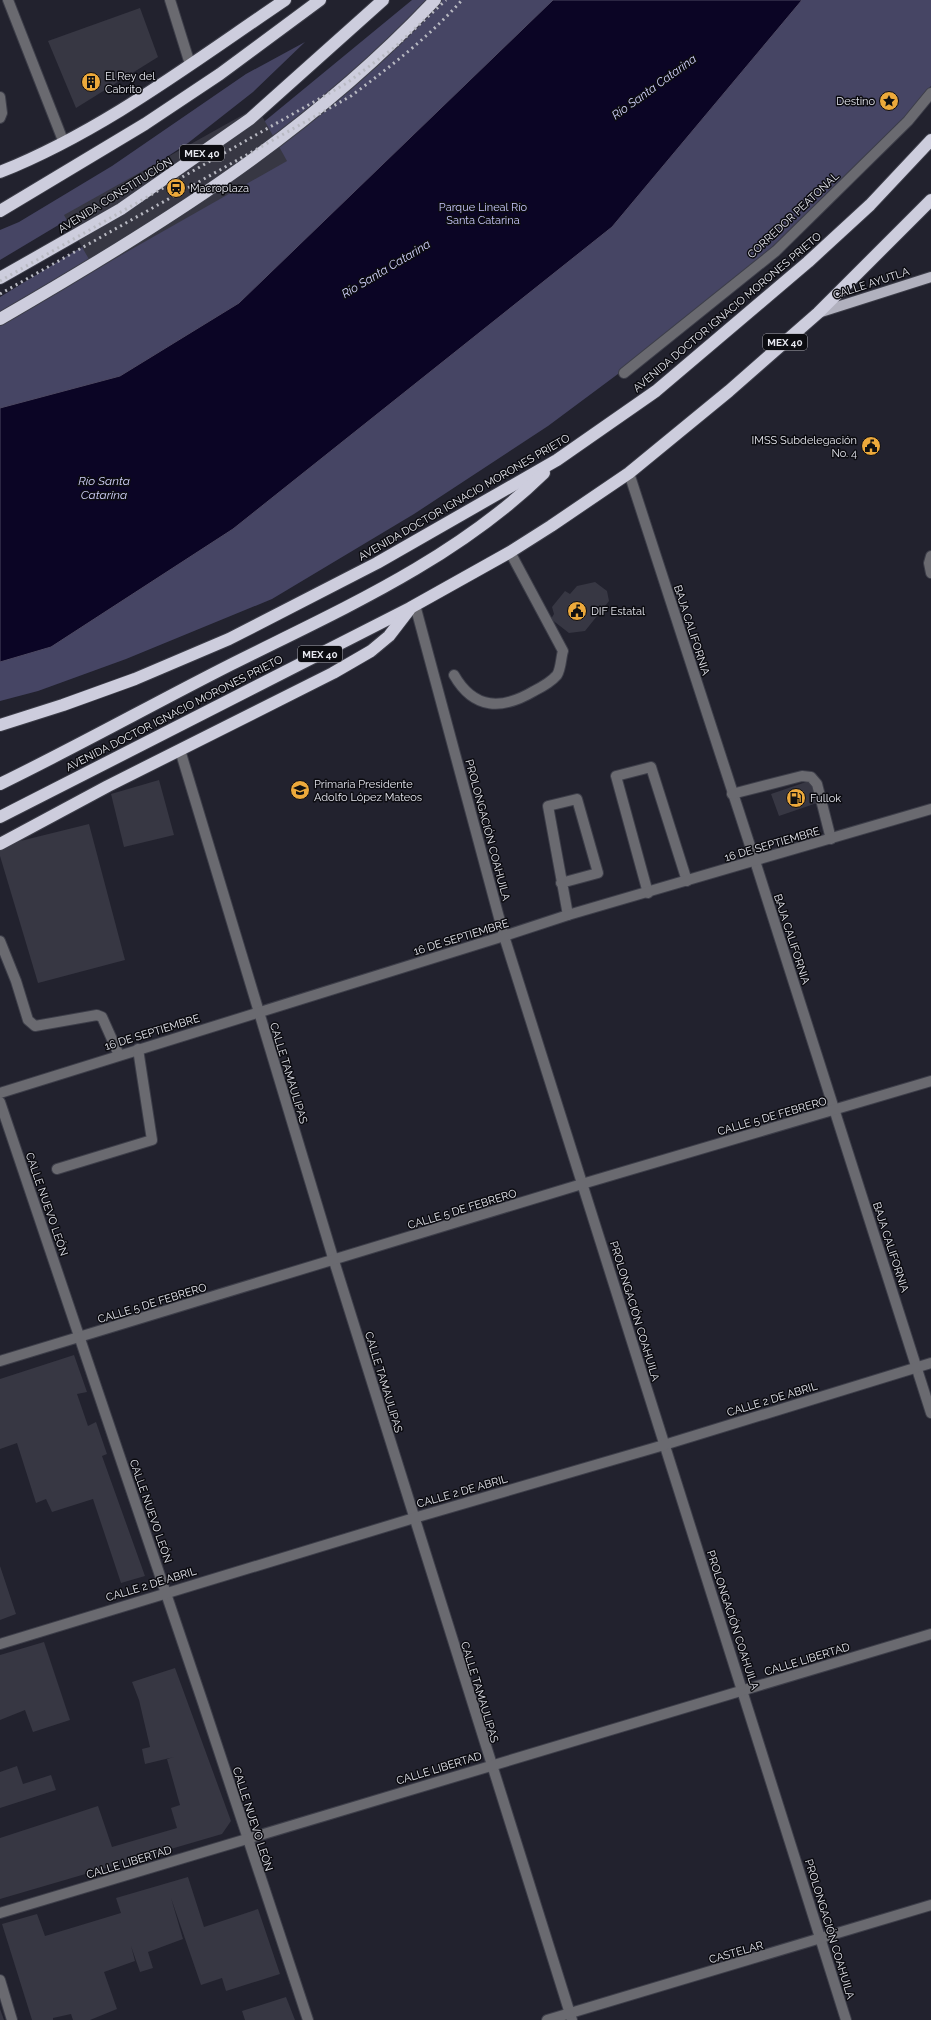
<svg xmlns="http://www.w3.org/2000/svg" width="931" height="2020" viewBox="0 0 931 2020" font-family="Raleway,sans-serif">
  <rect width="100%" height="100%" fill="#22222e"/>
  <!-- green -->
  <g fill="#464564">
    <polygon points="412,0 931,0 931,86 901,122 784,241 665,339 548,426 414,514 272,599 126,659 38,691 0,701 0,297 136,214 254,130"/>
    <polygon points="305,42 253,92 188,143 112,193 0,260 0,230 19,222 112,166 246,74"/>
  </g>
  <!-- water -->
  <polygon fill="#0b0525" stroke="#4d4962" points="553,0 802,0 612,227 233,529 51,647 0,662 0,408 120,376 239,303"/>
  <!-- building -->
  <g fill="#373743">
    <polygon points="140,8 158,57 76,108 48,41"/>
    <polygon points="257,107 287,161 95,270 64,215"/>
    <polygon points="595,582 607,591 609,601 585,631 569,633 551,619 554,614 552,607 565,591 570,594 577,586"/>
    <polygon points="159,780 174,835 124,847 111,794"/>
    <polygon points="812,780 820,802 779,816 771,794"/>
    <polygon points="89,824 125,960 38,983 0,856 0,846"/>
    <polygon points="74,1355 87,1392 77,1394 88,1426 96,1422 107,1454 102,1456 145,1576 121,1583 93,1499 52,1512 46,1499 36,1503 17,1443 0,1449 0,1379"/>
    <polygon points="0,1566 16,1614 0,1620"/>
    <polygon points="44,1642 70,1720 33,1732 25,1710 0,1720 0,1655"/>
    <polygon points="175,1668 231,1821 222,1834 0,1899 0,1838 98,1806 112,1847 177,1828 171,1808 180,1805 167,1759 174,1757 145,1764 142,1749 150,1747 139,1700 132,1682"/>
    <polygon points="17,1766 23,1784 51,1775 56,1790 0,1808 0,1772"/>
    <polygon points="188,1877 204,1927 258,1909 280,1974 226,1991 222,1978 201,1985 171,1898 183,1939 148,1952 153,1968 140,1972 131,1946 135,1961 104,1972 117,2009 90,2020 73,2020 71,2014 53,2018 53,2020 32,2020 2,1924 37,1914 45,1936 121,1913 116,1898"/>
    <polygon points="286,1997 295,2020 245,2020 242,2011"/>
    <polygon points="0,2009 4,2020 0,2020"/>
  </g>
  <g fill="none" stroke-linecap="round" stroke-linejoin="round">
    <!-- minor casing -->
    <g stroke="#3d3e49" stroke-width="12">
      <g id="minor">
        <polyline points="8,0 64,143"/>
        <polyline points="170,0 190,64"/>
        <polyline points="0,97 2,113 0,118"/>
        <polyline points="624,373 776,251 908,121 931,93"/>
        <polyline points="629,473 755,861 931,1413"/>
        <polyline points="931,556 929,563 931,573"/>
        <polyline points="415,605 504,936 846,2020"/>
        <path d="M 454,675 C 474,710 502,710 534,691 C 542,687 551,682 557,675 C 561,669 561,657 563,651 L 510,552"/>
        <polyline points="180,750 334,1261 572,2020"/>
        <polyline points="732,794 802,776 811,777 817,784 831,839"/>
        <polyline points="561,883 598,873 577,799 548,806 568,915"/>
        <polyline points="648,893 616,776 651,767 687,881"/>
        <polyline points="0,941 16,981 28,1020 35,1026 97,1015 102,1017 119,1055"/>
        <polyline points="0,1093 504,936 568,915 931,809"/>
        <polyline points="0,1102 203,1703 308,2020"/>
        <polyline points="57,1169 152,1140 138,1049"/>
        <polyline points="0,1361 582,1184 931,1081"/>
        <polyline points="0,1644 414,1518 664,1445 931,1363"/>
        <polyline points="0,1913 931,1634"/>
        <polyline points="0,1980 12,2020"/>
        <polyline points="547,2020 931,1905"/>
      </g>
    </g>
    <!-- major casing -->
    <g stroke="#3d3e49" stroke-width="12">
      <polyline id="major" points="818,313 931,277"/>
    </g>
    <!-- highway casing -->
    <g stroke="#3d3e49" stroke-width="14">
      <g id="highway">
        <path d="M 0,172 C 103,131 193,62 285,0"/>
        <polyline points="0,211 145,124 220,74 320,0"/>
        <polyline points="0,278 121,209 250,119 383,0"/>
        <path d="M 0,319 C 159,227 308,135 435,0"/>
        <polyline points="0,725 63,705 135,679 229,639 377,563 557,460 656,391 808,262 870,205 931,140"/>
        <path d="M 0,784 C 78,746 153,704 230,665 C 340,610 455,560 544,473"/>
        <polyline points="0,817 410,608 510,552 551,526 629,473 729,391 818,313 931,200"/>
        <polyline points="0,844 108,786 333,673 371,651 389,636 409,610"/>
      </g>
    </g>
    <!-- minor -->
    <use href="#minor" stroke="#6a6a70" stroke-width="10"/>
    <!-- major -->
    <use href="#major" stroke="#b1b1be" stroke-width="10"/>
    <!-- highway -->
    <use href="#highway" stroke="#cdcddd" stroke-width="12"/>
    <!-- rail -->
    <g stroke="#b8b9c2" stroke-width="3" stroke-dasharray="2 4" stroke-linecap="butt">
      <polyline points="0,281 347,83 395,47 446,0"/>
      <path d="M 0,294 L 351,96 C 391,66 429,37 462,0"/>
    </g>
  </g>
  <!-- icons -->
  <defs>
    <g id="building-disc" transform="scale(1)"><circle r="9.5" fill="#eca93b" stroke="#0c0c11"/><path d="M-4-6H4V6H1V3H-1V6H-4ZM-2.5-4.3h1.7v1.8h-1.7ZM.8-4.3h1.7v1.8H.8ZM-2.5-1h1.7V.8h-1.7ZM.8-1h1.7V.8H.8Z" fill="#111"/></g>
    <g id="sight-disc" transform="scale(1)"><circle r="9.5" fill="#eca93b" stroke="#0c0c11"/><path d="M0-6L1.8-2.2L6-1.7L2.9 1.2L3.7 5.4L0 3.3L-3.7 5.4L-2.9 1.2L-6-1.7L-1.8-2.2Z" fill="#111"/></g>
    <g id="station-disc" transform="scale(1)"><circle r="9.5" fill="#eca93b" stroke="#0c0c11"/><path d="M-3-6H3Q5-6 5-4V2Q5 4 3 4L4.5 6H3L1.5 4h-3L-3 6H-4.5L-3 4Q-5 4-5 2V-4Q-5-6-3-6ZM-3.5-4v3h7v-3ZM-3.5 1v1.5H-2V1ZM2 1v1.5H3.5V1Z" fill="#111"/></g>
    <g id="civic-disc" transform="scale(1)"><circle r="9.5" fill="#eca93b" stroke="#0c0c11"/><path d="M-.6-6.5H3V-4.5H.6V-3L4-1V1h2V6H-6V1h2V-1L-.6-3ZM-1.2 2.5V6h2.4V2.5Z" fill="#111"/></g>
    <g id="school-disc" transform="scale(1)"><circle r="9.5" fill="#eca93b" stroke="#0c0c11"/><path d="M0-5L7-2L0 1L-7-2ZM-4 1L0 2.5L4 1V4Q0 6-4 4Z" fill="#111"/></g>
    <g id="fuel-disc" transform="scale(1)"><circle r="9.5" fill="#eca93b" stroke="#0c0c11"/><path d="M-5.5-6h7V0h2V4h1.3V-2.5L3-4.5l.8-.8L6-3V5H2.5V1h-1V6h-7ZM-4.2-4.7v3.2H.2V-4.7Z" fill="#111"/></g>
  </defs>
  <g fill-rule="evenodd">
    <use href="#building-disc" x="91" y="82"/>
    <use href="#sight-disc" x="889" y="101"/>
    <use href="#station-disc" x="176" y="188"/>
    <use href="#civic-disc" x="871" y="446"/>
    <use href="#civic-disc" x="577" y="611"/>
    <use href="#school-disc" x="300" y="790"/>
    <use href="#fuel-disc" x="796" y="798"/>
  </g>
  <g text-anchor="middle" stroke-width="3" stroke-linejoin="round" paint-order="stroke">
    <!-- shield labels -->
    <g fill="#0c0c11" stroke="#a5a5ac" stroke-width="1">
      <rect x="180" y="145" width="44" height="16" rx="3"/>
      <rect x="763" y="334" width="44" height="16" rx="3"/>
      <rect x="298" y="646" width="44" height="16" rx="3"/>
    </g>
    <g font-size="10" font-weight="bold" fill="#e6e7ef">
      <text x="202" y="157">MEX 40</text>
      <text x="785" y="346">MEX 40</text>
      <text x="320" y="658">MEX 40</text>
    </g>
    <!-- poi labels -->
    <g font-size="11" fill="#e6e7ef" stroke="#0c0c11" text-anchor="start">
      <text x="105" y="80">El Rey del<tspan x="105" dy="13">Cabrito</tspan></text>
      <text x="875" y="105" text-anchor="end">Destino</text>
      <text x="190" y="192">Macroplaza</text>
      <text x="857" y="444" text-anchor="end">IMSS Subdelegación<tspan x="857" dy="13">No. 4</tspan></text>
      <text x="591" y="615">DIF Estatal</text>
      <text x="314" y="788">Primaria Presidente<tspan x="314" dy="13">Adolfo López Mateos</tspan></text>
      <text x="810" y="802">Fullok</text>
    </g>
    <!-- street labels -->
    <g font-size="11" fill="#e6e7ef" stroke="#0c0c11">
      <text transform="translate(115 195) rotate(-32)" y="4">AVENIDA CONSTITUCIÓN</text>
      <text transform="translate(793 215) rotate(-43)" y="4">CORREDOR PEATONAL</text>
      <text transform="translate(871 283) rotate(-18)" y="4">CALLE AYUTLA</text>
      <text transform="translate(727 312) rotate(-40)" y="4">AVENIDA DOCTOR IGNACIO MORONES PRIETO</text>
      <text transform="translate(464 497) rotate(-30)" y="4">AVENIDA DOCTOR IGNACIO MORONES PRIETO</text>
      <text transform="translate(692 630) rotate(72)" y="4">BAJA CALIFORNIA</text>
      <text transform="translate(174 713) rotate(-27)" y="4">AVENIDA DOCTOR IGNACIO MORONES PRIETO</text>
      <text transform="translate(488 830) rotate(75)" y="4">PROLONGACIÓN COAHUILA</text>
      <text transform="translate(772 844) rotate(-16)" y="4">16 DE SEPTIEMBRE</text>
      <text transform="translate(461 937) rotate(-17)" y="4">16 DE SEPTIEMBRE</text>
      <text transform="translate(792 939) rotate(72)" y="4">BAJA CALIFORNIA</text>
      <text transform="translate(152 1032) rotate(-17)" y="4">16 DE SEPTIEMBRE</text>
      <text transform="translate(289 1073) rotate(73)" y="4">CALLE TAMAULIPAS</text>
      <text transform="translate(772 1116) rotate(-16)" y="4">CALLE 5 DE FEBRERO</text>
      <text transform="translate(47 1204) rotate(71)" y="4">CALLE NUEVO LEÓN</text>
      <text transform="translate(462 1209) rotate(-17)" y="4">CALLE 5 DE FEBRERO</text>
      <text transform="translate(891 1247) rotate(72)" y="4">BAJA CALIFORNIA</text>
      <text transform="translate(152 1303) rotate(-17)" y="4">CALLE 5 DE FEBRERO</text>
      <text transform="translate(635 1311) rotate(73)" y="4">PROLONGACIÓN COAHUILA</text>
      <text transform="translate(384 1382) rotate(73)" y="4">CALLE TAMAULIPAS</text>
      <text transform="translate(772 1399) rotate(-17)" y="4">CALLE 2 DE ABRIL</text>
      <text transform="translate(462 1491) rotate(-16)" y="4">CALLE 2 DE ABRIL</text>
      <text transform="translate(151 1511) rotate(71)" y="4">CALLE NUEVO LEÓN</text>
      <text transform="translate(151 1584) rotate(-17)" y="4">CALLE 2 DE ABRIL</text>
      <text transform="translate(733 1620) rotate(72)" y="4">PROLONGACIÓN COAHUILA</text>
      <text transform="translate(807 1659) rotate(-17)" y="4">CALLE LIBERTAD</text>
      <text transform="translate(480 1692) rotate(73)" y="4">CALLE TAMAULIPAS</text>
      <text transform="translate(439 1768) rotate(-17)" y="4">CALLE LIBERTAD</text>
      <text transform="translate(253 1819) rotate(72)" y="4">CALLE NUEVO LEÓN</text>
      <text transform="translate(129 1862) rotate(-17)" y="4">CALLE LIBERTAD</text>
      <text transform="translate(830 1929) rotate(73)" y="4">PROLONGACIÓN COAHUILA</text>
      <text transform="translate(736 1952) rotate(-16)" y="4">CASTELAR</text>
    </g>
    <!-- park labels -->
    <g font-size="11" fill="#c9c8fe" stroke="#0c0c11">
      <text x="483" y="211">Parque Lineal Río<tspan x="483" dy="13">Santa Catarina</tspan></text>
    </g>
    <!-- water labels -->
    <g font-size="12" font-style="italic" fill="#d3d3fd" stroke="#0c0c11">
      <text transform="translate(654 87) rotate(-36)" y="4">Río Santa Catarina</text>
      <text transform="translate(386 269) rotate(-31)" y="4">Río Santa Catarina</text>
      <text x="104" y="485">Río Santa<tspan x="104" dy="14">Catarina</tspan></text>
    </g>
  </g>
</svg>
